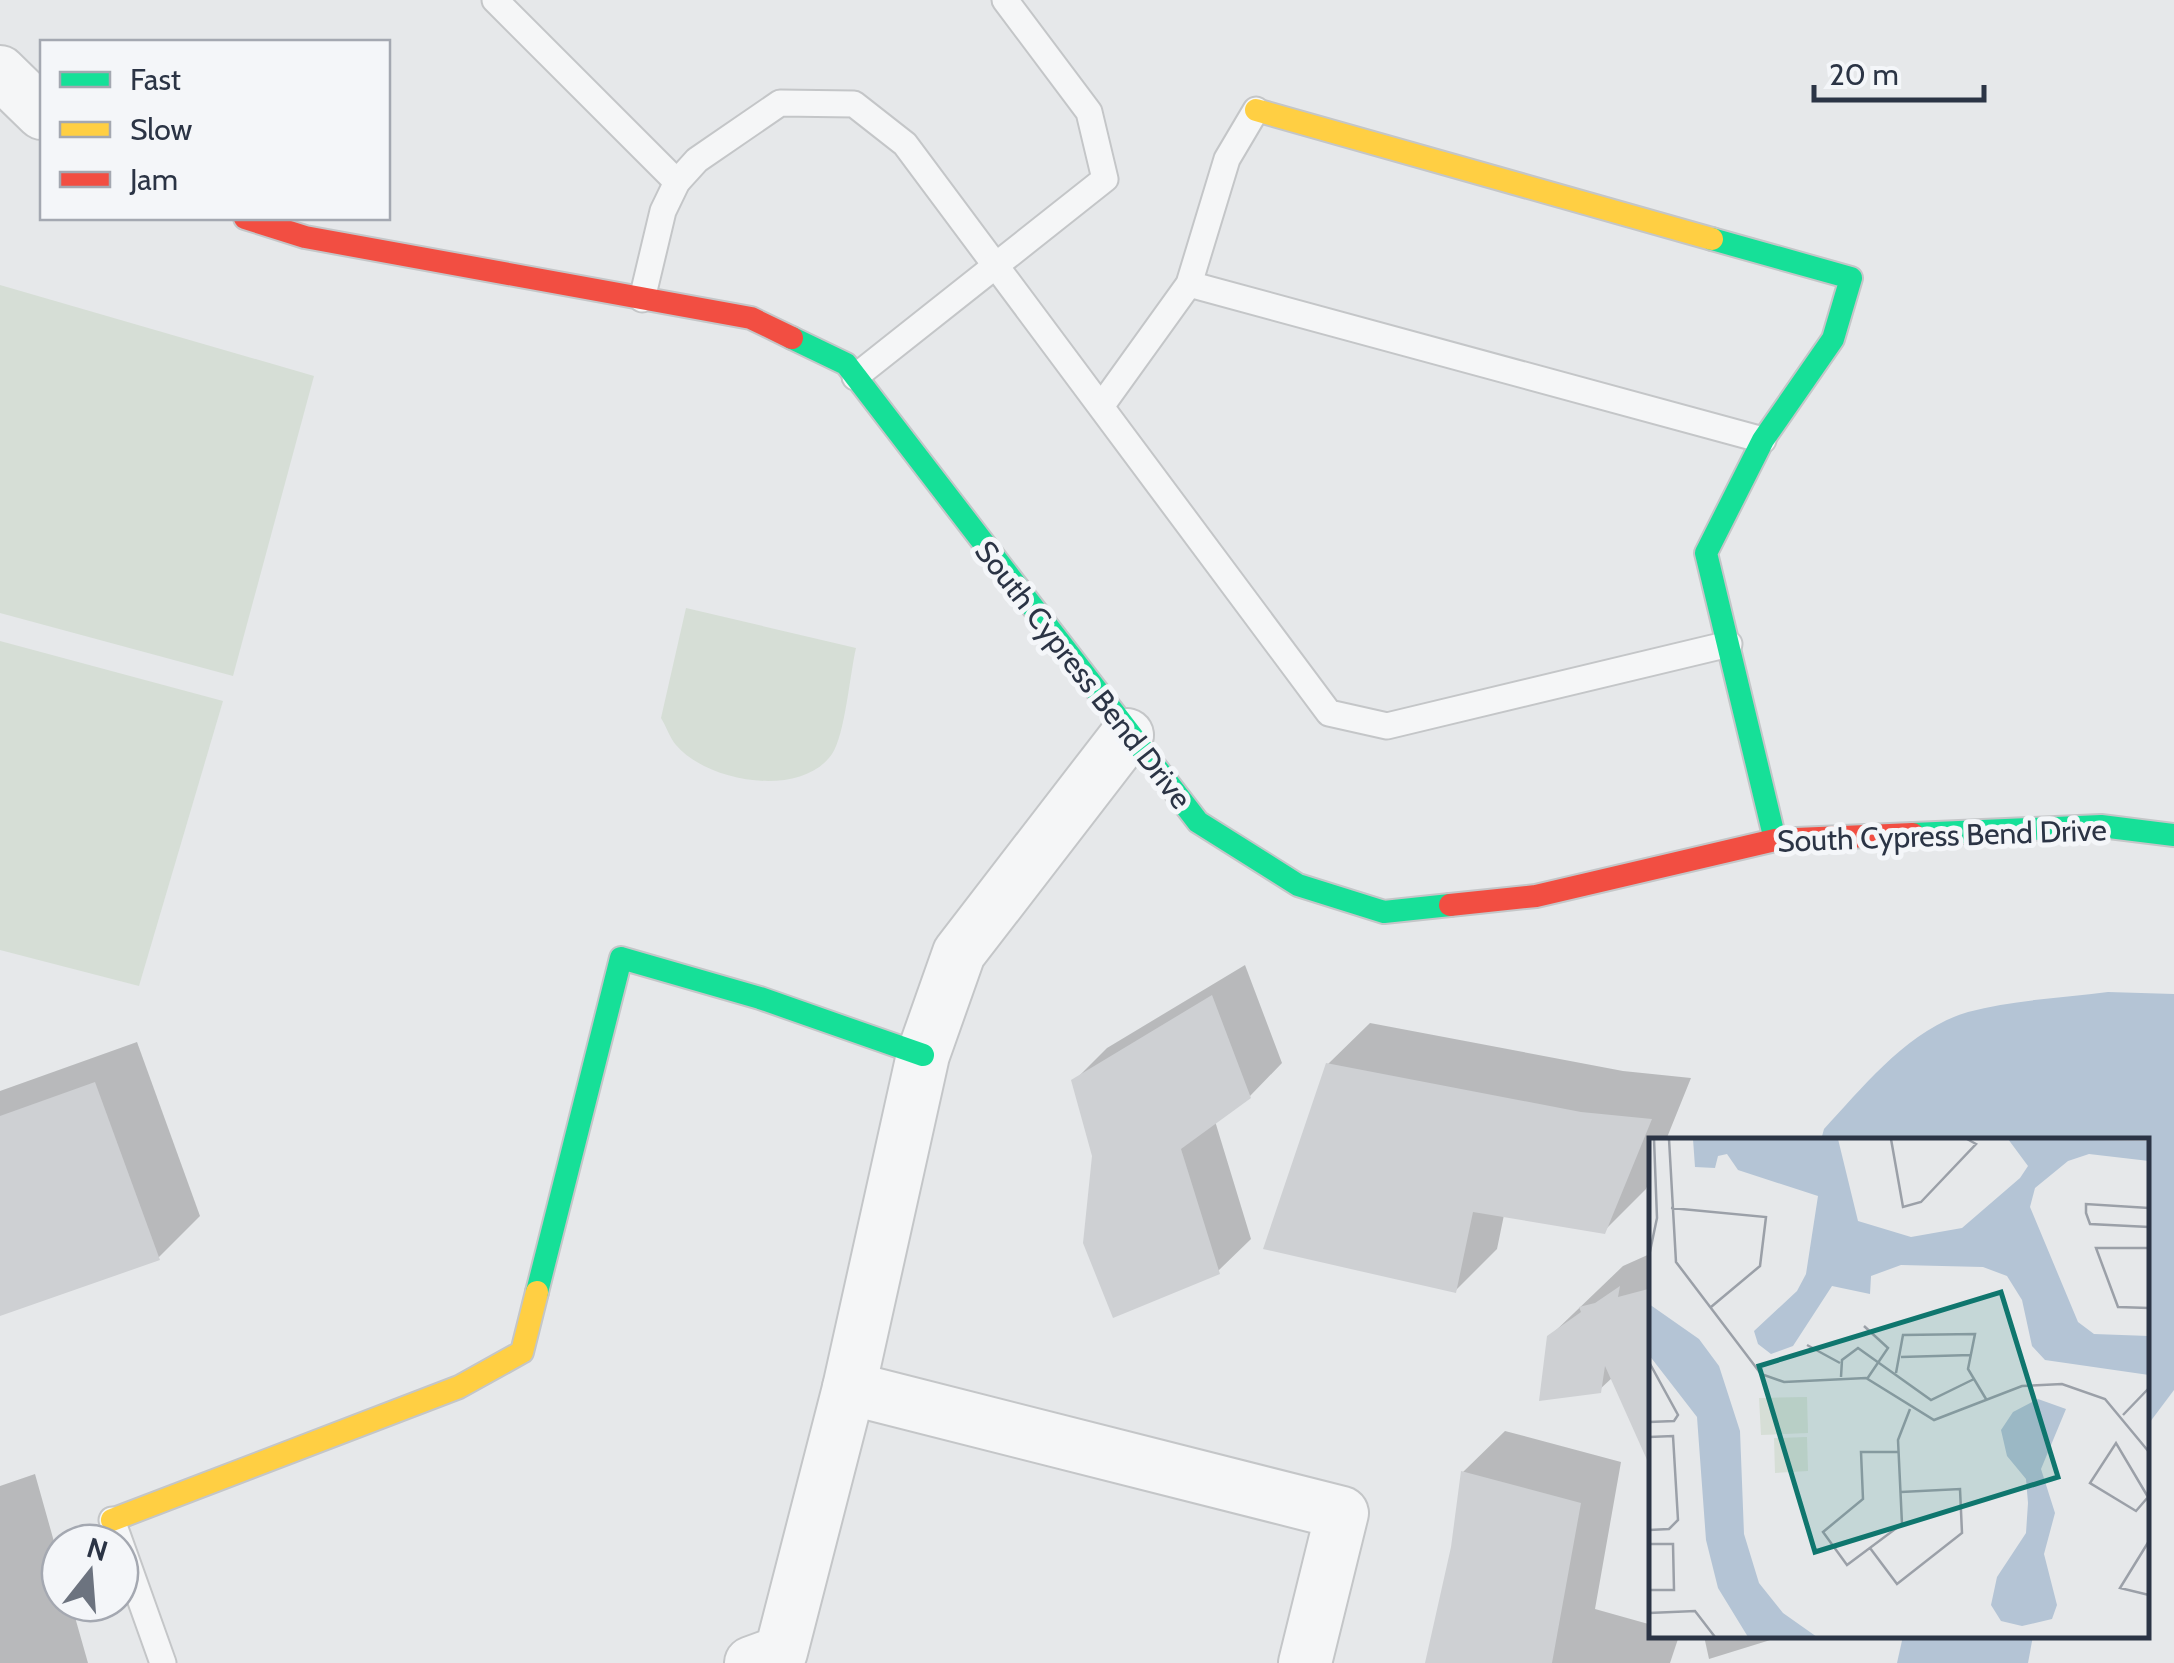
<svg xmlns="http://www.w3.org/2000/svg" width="2174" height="1663" viewBox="0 0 2174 1663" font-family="Cabin,sans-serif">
  <rect width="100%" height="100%" fill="#e6e8ea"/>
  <!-- green -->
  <g fill="#d6ded6">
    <polygon points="0,285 314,376 233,676 0,613"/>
    <path d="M 686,608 L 856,648 C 850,673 845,735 832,754 C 801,799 707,782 676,745 C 670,738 666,726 661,718 Z"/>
    <polygon points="0,641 223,701 139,986 0,950"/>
  </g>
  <!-- water -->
  <g fill="#b4c4d5">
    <path d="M 2108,992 L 2174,994 L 2174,1390 L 2147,1426 L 2146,1140 L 1821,1140 L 1824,1129 C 1864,1086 1909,1029 1968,1012 C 2012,1000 2062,998 2108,992 Z"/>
    <polygon points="1903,1636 2033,1636 2028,1663 1897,1663"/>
  </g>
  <!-- shadow -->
  <g fill="#0003">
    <polygon points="1245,965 1282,1063 1250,1096 1215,1121 1251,1239 1218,1271 1095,1156 1074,1081 1107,1048"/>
    <polygon points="1370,1023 1623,1071 1691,1078 1666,1140 1652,1140 1652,1176 1646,1189 1604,1231 1504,1215 1497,1249 1455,1291 1328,1064"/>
    <polygon points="137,1042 200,1216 158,1258 0,1313 0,1091"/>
    <polygon points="1652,1253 1652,1464 1613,1377 1599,1390 1549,1337 1623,1266"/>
    <polygon points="1505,1431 1621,1462 1595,1609 1652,1625 1652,1636 1679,1636 1670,1663 1428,1663 1454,1547 1463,1472"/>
    <polygon points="35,1474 60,1563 60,1603 71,1603 88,1663 0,1663 0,1486"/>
    <polygon points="1704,1636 1783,1636 1709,1659"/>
  </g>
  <!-- building -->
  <g fill="#ced0d3">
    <polygon points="1212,995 1251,1098 1181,1149 1220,1274 1113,1318 1083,1243 1092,1156 1071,1080"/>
    <polygon points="1326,1063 1581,1112 1652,1119 1605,1234 1473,1212 1456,1293 1263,1249"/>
    <polygon points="95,1082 160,1260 0,1316 0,1116"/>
    <polygon points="1620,1286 1618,1297 1652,1288 1652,1471 1605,1366 1601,1393 1539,1401 1547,1336 1581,1312 1579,1307 1595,1303"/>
    <polygon points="1461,1471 1581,1503 1552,1663 1425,1663 1451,1547"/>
  </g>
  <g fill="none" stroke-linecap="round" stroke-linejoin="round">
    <!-- lane casing -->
    <g stroke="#c4c6c8" stroke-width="29">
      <g id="lane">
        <polyline points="495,0 677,182"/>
        <polyline points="1189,284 1763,440"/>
        <polyline points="642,299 663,211 677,182 697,160 780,103 854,104 905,144 1329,713 1387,726 1729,644"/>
        <polyline points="855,377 1105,179 1089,112 1005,0"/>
        <polyline points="1102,405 1189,284 1227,159 1256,110"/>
        <polyline points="112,1520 163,1663"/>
      </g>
    </g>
    <!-- street casing -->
    <g stroke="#c4c6c8" stroke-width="56">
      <g id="street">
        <polyline points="0,72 42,113"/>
        <polyline points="849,1388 1342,1513 1305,1663"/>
        <polyline points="751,1663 781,1652 849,1388 923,1055 959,953 1127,735"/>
      </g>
    </g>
    <!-- fast casing -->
    <g stroke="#c4c6c8" stroke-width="26">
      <g id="fast">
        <polyline points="1712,239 1851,278 1833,339 1763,440 1706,553 1775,840"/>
        <polyline points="792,338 846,364 1198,822 1298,885 1384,912 1450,905"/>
        <polyline points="1913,834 2101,826 2174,835"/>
        <polyline points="537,1292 621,958 760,998 923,1055"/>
      </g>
    </g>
    <!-- slow casing -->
    <g stroke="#c4c6c8" stroke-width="26">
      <g id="slow">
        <polyline points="1256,110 1712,239"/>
        <polyline points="112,1520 459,1387 522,1352 537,1292"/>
      </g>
    </g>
    <!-- jam casing -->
    <g stroke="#c4c6c8" stroke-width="26">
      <g id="jam">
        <polyline points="245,218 305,237 751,318 792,338"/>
        <polyline points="1450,905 1536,896 1775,840 1913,834"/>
      </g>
    </g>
    <!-- lane -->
    <use href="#lane" stroke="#f5f6f7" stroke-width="25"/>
    <!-- street -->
    <use href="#street" stroke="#f5f6f7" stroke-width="52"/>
    <!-- fast -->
    <use href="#fast" stroke="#16e098" stroke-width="22"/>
    <!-- slow -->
    <use href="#slow" stroke="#ffcf43" stroke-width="22"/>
    <!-- jam -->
    <use href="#jam" stroke="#f24e42" stroke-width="22"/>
  </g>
  <g text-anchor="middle" stroke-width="10" stroke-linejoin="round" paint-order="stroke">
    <!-- street labels -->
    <g font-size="30" fill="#2b3445" stroke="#f4f6f9">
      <text transform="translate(1083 675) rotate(52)" y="10">South Cypress Bend Drive</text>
      <text transform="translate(1942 836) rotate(-2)" y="10">South Cypress Bend Drive</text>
    </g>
  </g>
  <!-- overview -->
  <g transform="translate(1649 1138)">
    <rect width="500" height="500" fill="#e6e8ea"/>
    <path d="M 158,259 L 159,295 L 112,297 L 110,260 ZM 158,299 L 159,333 L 126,335 L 125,300 Z" fill="#d6ded6"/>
    <path d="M 44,1 L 189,1 L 209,83 L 262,99 L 313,90 L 371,40 L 379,28 L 359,1 L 500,3 L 500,23 L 440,16 L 419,23 L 386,50 L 381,69 L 429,184 L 445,196 L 500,198 L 500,237 L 396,222 L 383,208 L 373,162 L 358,138 L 334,129 L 252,127 L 222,138 L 221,156 L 183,148 L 144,208 L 122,216 L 109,206 L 105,193 L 148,153 L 157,136 L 169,58 L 89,32 L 78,16 L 69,18 L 66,30 L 46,29 ZM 0,166 L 50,201 L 70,228 L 91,293 L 95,396 L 110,445 L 134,475 L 168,499 L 99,499 L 69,450 L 57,402 L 48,279 L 0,217 ZM 389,261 L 417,271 L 392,331 L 406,375 L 395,416 L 408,467 L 403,481 L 373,488 L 352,483 L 342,467 L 348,439 L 377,395 L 379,365 L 377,341 L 358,318 L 352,292 L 364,274 Z" fill="#b4c4d5"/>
    <path fill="none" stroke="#9ba0a8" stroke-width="2.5" d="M 20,1 L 27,124 L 112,236 L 135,244 L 217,240 L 285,282 L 373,248 L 413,246 L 456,261 L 500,314M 242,1 L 254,69 L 272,64 L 327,6 L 318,1M 22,70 L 117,79 L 111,128 L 62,169M 500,70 L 437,66 L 437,75 L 441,86 L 500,89M 500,110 L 447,110 L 469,169 L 500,170M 0,118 L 8,80 L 5,1M 215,188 L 239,210 L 218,241M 158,207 L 191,225M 252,219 L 322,217M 0,224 L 29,277 L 25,283 L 0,284M 247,235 L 254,197 L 326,196 L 319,231 L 337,261M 192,239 L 193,222 L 209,210 L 282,262 L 325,241M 474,277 L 500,250M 0,299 L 24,298 L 29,382 L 20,391 L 0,392M 249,314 L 212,314 L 214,361 L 174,394 L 198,427 L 253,386 L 249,302 L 261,271M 499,359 L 467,305 L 441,345 L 487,373 L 500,358M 500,403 L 471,450 L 500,457M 0,406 L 24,406 L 25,452 L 0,452M 221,410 L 248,446 L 313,395 L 311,351 L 252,354M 0,475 L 46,473 L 66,499"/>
    <path fill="#0f766e" fill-opacity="0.15" stroke="#0f766e" stroke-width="5" d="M 352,154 L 409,339 L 166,414 L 110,228 Z"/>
    <rect width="500" height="500" fill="none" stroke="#2b3445" stroke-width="5"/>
  </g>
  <!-- legend -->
  <rect x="40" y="40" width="350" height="180" fill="#f4f6f9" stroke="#a4a8b1" stroke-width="2.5"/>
  <rect x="60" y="72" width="50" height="15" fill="#16e098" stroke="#a4a8b1" stroke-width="2.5"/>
  <text x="130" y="90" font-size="30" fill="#2b3445">Fast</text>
  <rect x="60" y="122" width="50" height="15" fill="#ffcf43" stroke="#a4a8b1" stroke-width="2.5"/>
  <text x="130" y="140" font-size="30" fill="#2b3445">Slow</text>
  <rect x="60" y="172" width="50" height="15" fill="#f24e42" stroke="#a4a8b1" stroke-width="2.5"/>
  <text x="130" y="190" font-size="30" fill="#2b3445">Jam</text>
  <!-- north arrow -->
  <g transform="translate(90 1573) rotate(17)"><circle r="48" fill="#f4f6f9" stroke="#a4a8b1" stroke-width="2.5"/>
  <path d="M0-8L18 38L0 25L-18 38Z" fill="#6c737f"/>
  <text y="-15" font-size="28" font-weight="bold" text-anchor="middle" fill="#2b3445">N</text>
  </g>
  <!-- scale -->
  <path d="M1814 85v15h170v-15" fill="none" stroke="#2b3445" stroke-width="5"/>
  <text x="1829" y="85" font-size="30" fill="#2b3445" stroke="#f4f6f9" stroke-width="8" paint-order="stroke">20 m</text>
</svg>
